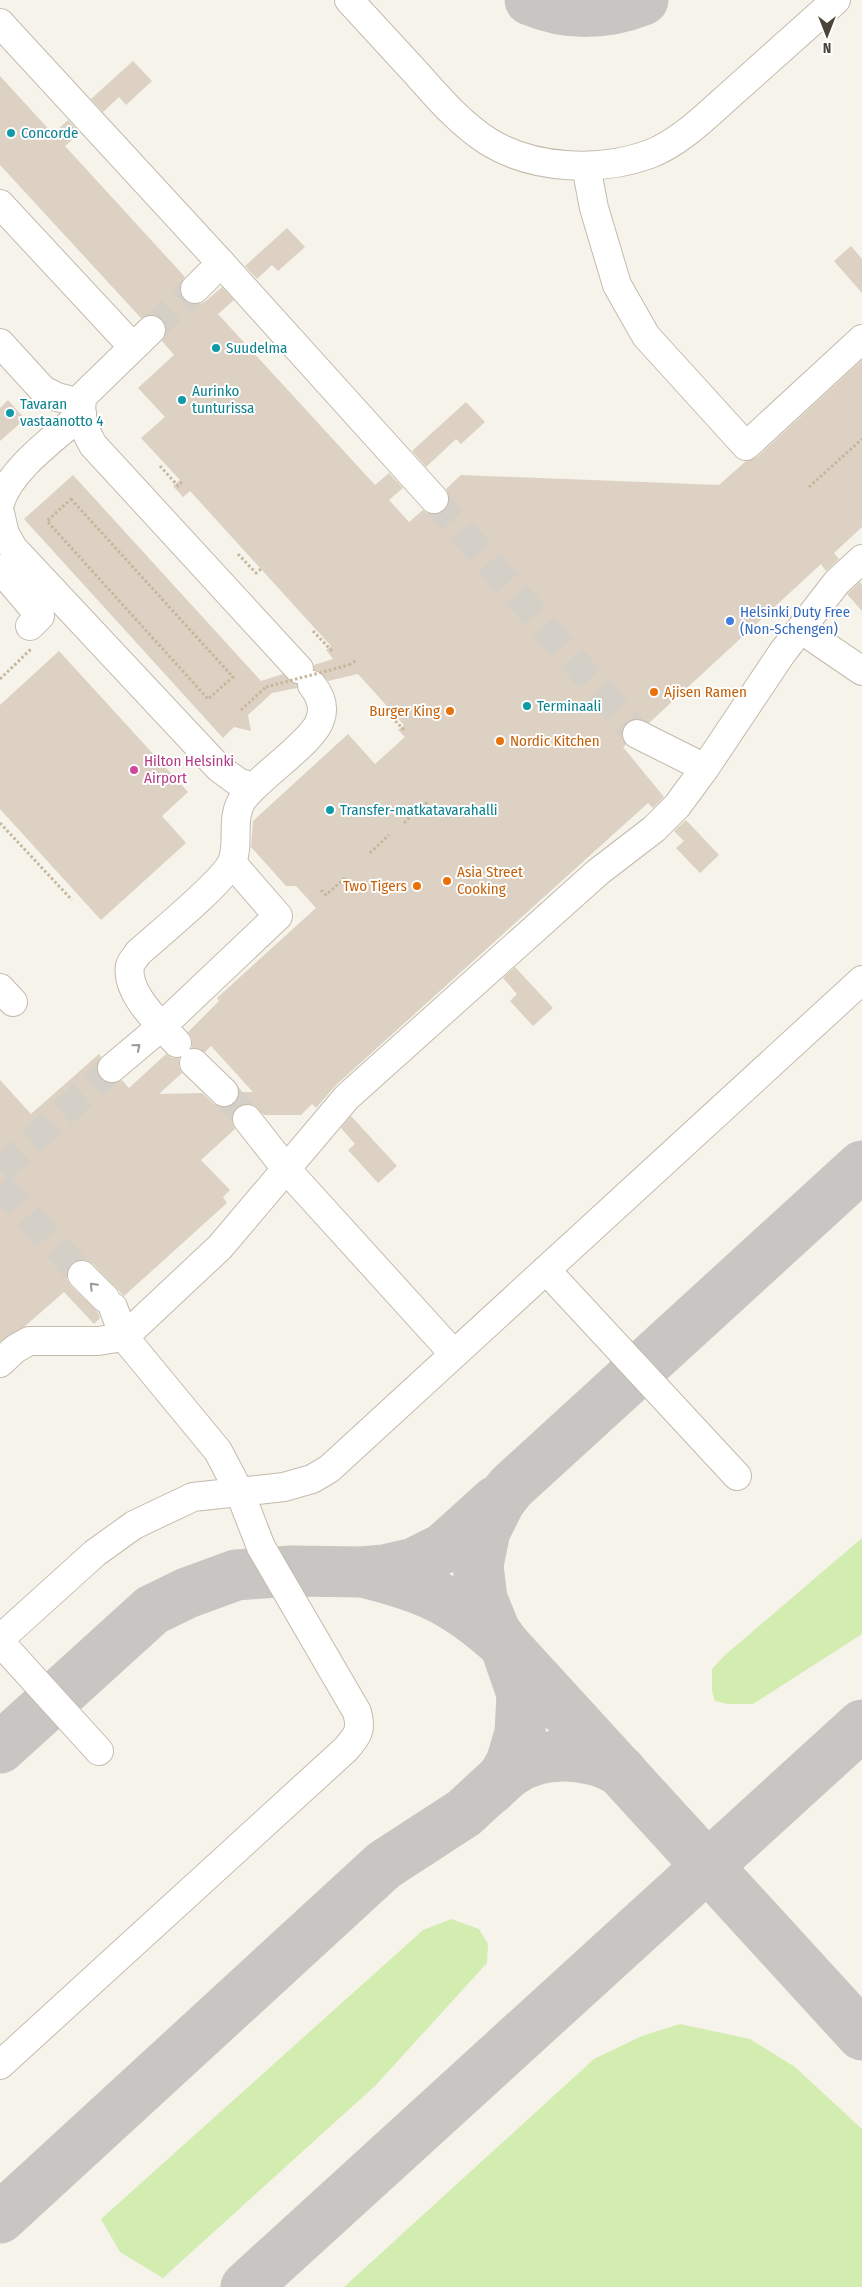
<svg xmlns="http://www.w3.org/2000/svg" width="862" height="2287" viewBox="0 0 862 2287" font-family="'Fira Sans Condensed',sans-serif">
  <rect width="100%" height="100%" fill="#f6f3eb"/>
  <!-- green -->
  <g fill="#d3edb1">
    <polygon points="862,1538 862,1634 753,1704 728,1704 715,1701 712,1691 712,1669 725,1655"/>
    <polygon points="451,1919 479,1929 488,1944 487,1963 376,2085 163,2278 120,2252 101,2219 423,1930"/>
    <polygon points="680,2024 750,2039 795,2067 862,2129 862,2287 344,2287 594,2059 642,2036"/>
  </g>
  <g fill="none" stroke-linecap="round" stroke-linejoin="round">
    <!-- taxiway -->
    <g stroke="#c8c6c2" stroke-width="51">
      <path d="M 530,0 C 568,16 605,15 643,0"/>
      <path d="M 363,1572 C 427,1588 455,1600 505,1645 L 862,2035"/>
      <polyline points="0,1748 152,1610 187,1593 236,1575 291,1571 363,1572 384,1570 414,1563 444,1548 496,1501"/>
      <path d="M 490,1790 C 496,1784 503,1777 510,1772 C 542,1749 589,1753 621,1771"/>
      <polyline points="0,2218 384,1865 464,1813 503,1777 511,1763 520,1733 522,1694 505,1645 495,1631 482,1599 478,1565 485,1531 500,1501 511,1487 862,1166"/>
      <polyline points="246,2287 862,1725"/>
    </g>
  </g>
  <!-- building -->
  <g fill="#dcd1c2">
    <polygon points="133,61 152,81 126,105 119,97 103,112 91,99"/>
    <polygon points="0,76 53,134 68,120 80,133 65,146 185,277 180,285 180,294 184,300 191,304 200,304 206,301 222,287 234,300 218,314 375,485 389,473 403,488 389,500 409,522 423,510 429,514 437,514 445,510 449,503 449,496 446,489 461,475 719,485 746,461 757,457 862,360 862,527 834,553 839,559 826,571 821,564 649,723 636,718 629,721 623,727 622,735 626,745 623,747 664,797 653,808 648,803 336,1085 316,1108 312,1104 301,1115 264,1115 252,1104 244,1104 237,1107 232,1114 232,1121 235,1129 201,1160 230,1190 223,1197 227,1203 124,1296 93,1264 86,1260 78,1260 71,1264 67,1271 67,1280 71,1286 98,1312 100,1318 94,1324 64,1292 24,1327 0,1342 0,1080 31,1114 99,1054 101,1057 98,1062 97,1070 100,1078 106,1082 114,1083 122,1080 129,1088 166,1054 172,1058 179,1058 179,1067 182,1073 159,1094 202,1093 214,1104 221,1107 228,1107 236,1102 239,1092 253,1092 211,1046 205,1052 192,1048 192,1039 188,1032 219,1001 217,998 316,908 296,886 286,886 251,847 253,821 348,734 375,764 405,737 398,730 404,725 358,674 328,681 319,671 314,670 314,665 333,659 326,650 331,646 190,491 183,497 173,486 180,480 141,438 165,417 138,388 174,355 162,341 166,334 166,326 162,319 156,315 148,315 141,318 0,165"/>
    <polygon points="287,228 305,247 278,271 272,265 257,279 245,266"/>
    <polygon points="851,246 862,259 862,293 834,261"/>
    <polygon points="8,400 25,419 0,441 0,408"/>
    <polygon points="466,402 485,422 461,444 456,439 426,467 412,451"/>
    <polygon points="73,475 261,681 283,674 297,684 297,688 272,693 248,715 251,731 234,727 223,738 24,519"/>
    <polygon points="860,582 862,585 862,611 847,594"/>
    <polygon points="59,651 188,792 162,816 186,843 101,920 0,809 0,705"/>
    <polygon points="686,820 719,855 700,873 676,848 684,841 674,831"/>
    <polygon points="515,967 553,1008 533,1026 510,1001 517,994 503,978"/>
    <polygon points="351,1116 397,1166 378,1183 348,1150 355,1144 341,1128"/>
  </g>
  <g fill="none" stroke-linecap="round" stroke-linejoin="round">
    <!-- minor-tunnel -->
    <g stroke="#d4d0c7" stroke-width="28" stroke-dasharray="28 14" stroke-linecap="butt">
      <polyline points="151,330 195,289"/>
      <polyline points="434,499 637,734"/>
      <polyline points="224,1092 247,1119"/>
      <polyline points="0,1170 112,1068"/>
      <polyline points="0,1185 82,1275"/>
    </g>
    <!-- minor casing -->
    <g stroke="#c3bbac" stroke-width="30">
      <g id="minor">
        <path d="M 349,0 C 372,25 395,50 418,75 C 439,99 462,125 489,142 C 535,170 601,172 650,154 C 681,142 708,114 732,93 C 767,62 801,31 836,0"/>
        <polyline points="0,23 221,263 434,499"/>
        <polyline points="586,166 594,208 617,285 646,336 746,446 862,339"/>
        <polyline points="0,204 133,347"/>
        <polyline points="195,289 221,263"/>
        <path d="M 151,330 L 83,396 C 78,413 84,430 93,445 L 299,669"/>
        <polyline points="0,343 43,390 57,397 81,403"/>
        <path d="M 0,503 C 10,469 55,438 82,414"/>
        <polyline points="0,513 5,534 13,548 219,768 238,782 253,787"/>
        <polyline points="0,569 40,616 30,626"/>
        <polyline points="802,630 862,671"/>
        <polyline points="705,768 782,653 837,582 862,559"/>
        <polyline points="0,988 13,1002"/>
        <path d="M 177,1043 C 160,1024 125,993 130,966 C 131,961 136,957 138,953 C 157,936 224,881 232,862 C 240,843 230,817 243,799 C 259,777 314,741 320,720 C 325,707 320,695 312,685"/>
        <polyline points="194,1063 224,1092"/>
        <polyline points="112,1068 162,1026 278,916 232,863"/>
        <polyline points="247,1119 287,1170 454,1354"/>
        <polyline points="546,1270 737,1476"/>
        <polyline points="82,1275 105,1298"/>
        <polyline points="0,1363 15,1349 29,1341 98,1341 124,1337 220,1247 347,1097 598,872 654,829 677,806 705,768 637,734"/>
        <polyline points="0,1639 95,1553 134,1525 193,1497 284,1487 312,1479 329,1469 862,980"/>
        <polyline points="0,1642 99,1751"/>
        <path d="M 0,2065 L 346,1749 C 358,1735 362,1730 357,1712 L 261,1547 L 240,1493 L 218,1451 L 124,1337 L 113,1307"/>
      </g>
    </g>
    <!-- path -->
    <g stroke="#c6b79c" stroke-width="3" stroke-dasharray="2.5 2.5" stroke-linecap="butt">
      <polyline points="160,466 178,486 182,482"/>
      <polyline points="809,487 862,439"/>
      <polygon points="71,499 233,677 208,699 47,521"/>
      <polyline points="238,554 256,573 261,569"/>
      <polyline points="313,631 331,650 333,648"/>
      <polyline points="349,665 357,660"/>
      <polyline points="0,679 31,649"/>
      <polyline points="241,710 266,687"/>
      <polyline points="385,710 403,729 406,727"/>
      <polyline points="0,823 72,900"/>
      <polyline points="404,823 425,802 428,805"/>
      <polyline points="370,853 389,835"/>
      <polyline points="321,890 326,895 345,878"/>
    </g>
    <!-- minor -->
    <use href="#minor" stroke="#fff" stroke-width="28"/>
    <!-- path-bridge -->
    <polyline stroke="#c6b79c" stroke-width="3" stroke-dasharray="2.5 2.5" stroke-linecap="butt" points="266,687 349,665"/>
  </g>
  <!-- one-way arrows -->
  <defs><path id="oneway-chevron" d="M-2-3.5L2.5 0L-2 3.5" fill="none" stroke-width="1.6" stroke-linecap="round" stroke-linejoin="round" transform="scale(1.25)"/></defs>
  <g stroke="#9d9892">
    <use href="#oneway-chevron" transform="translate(137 1047) rotate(-40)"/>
    <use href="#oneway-chevron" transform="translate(93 1286) rotate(-134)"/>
  </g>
  <!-- markers -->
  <g fill="#0f9aa8" stroke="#fff" stroke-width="2">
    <circle cx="11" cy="133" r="5"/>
    <circle cx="216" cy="348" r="5"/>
    <circle cx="182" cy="400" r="5"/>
    <circle cx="10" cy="413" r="5"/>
    <circle cx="527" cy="706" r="5"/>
    <circle cx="330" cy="810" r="5"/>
  </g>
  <circle fill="#3f7fe0" stroke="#fff" stroke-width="2" cx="730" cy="621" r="5"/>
  <g fill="#e8710a" stroke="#fff" stroke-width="2">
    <circle cx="654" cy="692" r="5"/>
    <circle cx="450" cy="711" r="5"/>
    <circle cx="500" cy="741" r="5"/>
    <circle cx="447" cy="881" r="5"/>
    <circle cx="417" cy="886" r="5"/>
  </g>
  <circle fill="#d1479c" stroke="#fff" stroke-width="2" cx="134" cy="770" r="5"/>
  <g text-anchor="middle" stroke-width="4" stroke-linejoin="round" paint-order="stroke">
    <!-- culture labels -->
    <g font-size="15" fill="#0d838f" stroke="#fff" text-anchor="start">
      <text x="21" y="138">Concorde</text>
      <text x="226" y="353">Suudelma</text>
      <text x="192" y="396">Aurinko<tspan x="192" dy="17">tunturissa</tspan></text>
      <text x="20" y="409">Tavaran<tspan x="20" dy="17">vastaanotto 4</tspan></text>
      <text x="537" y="711">Terminaali</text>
      <text x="340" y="815">Transfer-matkatavarahalli</text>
    </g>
    <!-- shop labels -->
    <g font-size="15" fill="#366cbe" stroke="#fff" text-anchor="start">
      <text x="740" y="617">Helsinki Duty Free<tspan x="740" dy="17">(Non-Schengen)</tspan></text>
    </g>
    <!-- food labels -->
    <g font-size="15" fill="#c56008" stroke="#fff" text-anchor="start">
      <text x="664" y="697">Ajisen Ramen</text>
      <text x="440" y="716" text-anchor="end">Burger King</text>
      <text x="510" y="746">Nordic Kitchen</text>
      <text x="457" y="877">Asia Street<tspan x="457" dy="17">Cooking</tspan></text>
      <text x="407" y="891" text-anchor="end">Two Tigers</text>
    </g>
    <!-- hotel labels -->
    <g font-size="15" fill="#b23c85" stroke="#fff" text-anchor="start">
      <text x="144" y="766">Hilton Helsinki<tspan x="144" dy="17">Airport</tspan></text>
    </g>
  </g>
  <!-- north arrow -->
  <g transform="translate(827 35) rotate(180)" stroke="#ffffff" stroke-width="4" paint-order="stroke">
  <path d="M0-4L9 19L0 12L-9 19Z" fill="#4c4438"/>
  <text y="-8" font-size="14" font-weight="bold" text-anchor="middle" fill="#4c4438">N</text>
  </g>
</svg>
